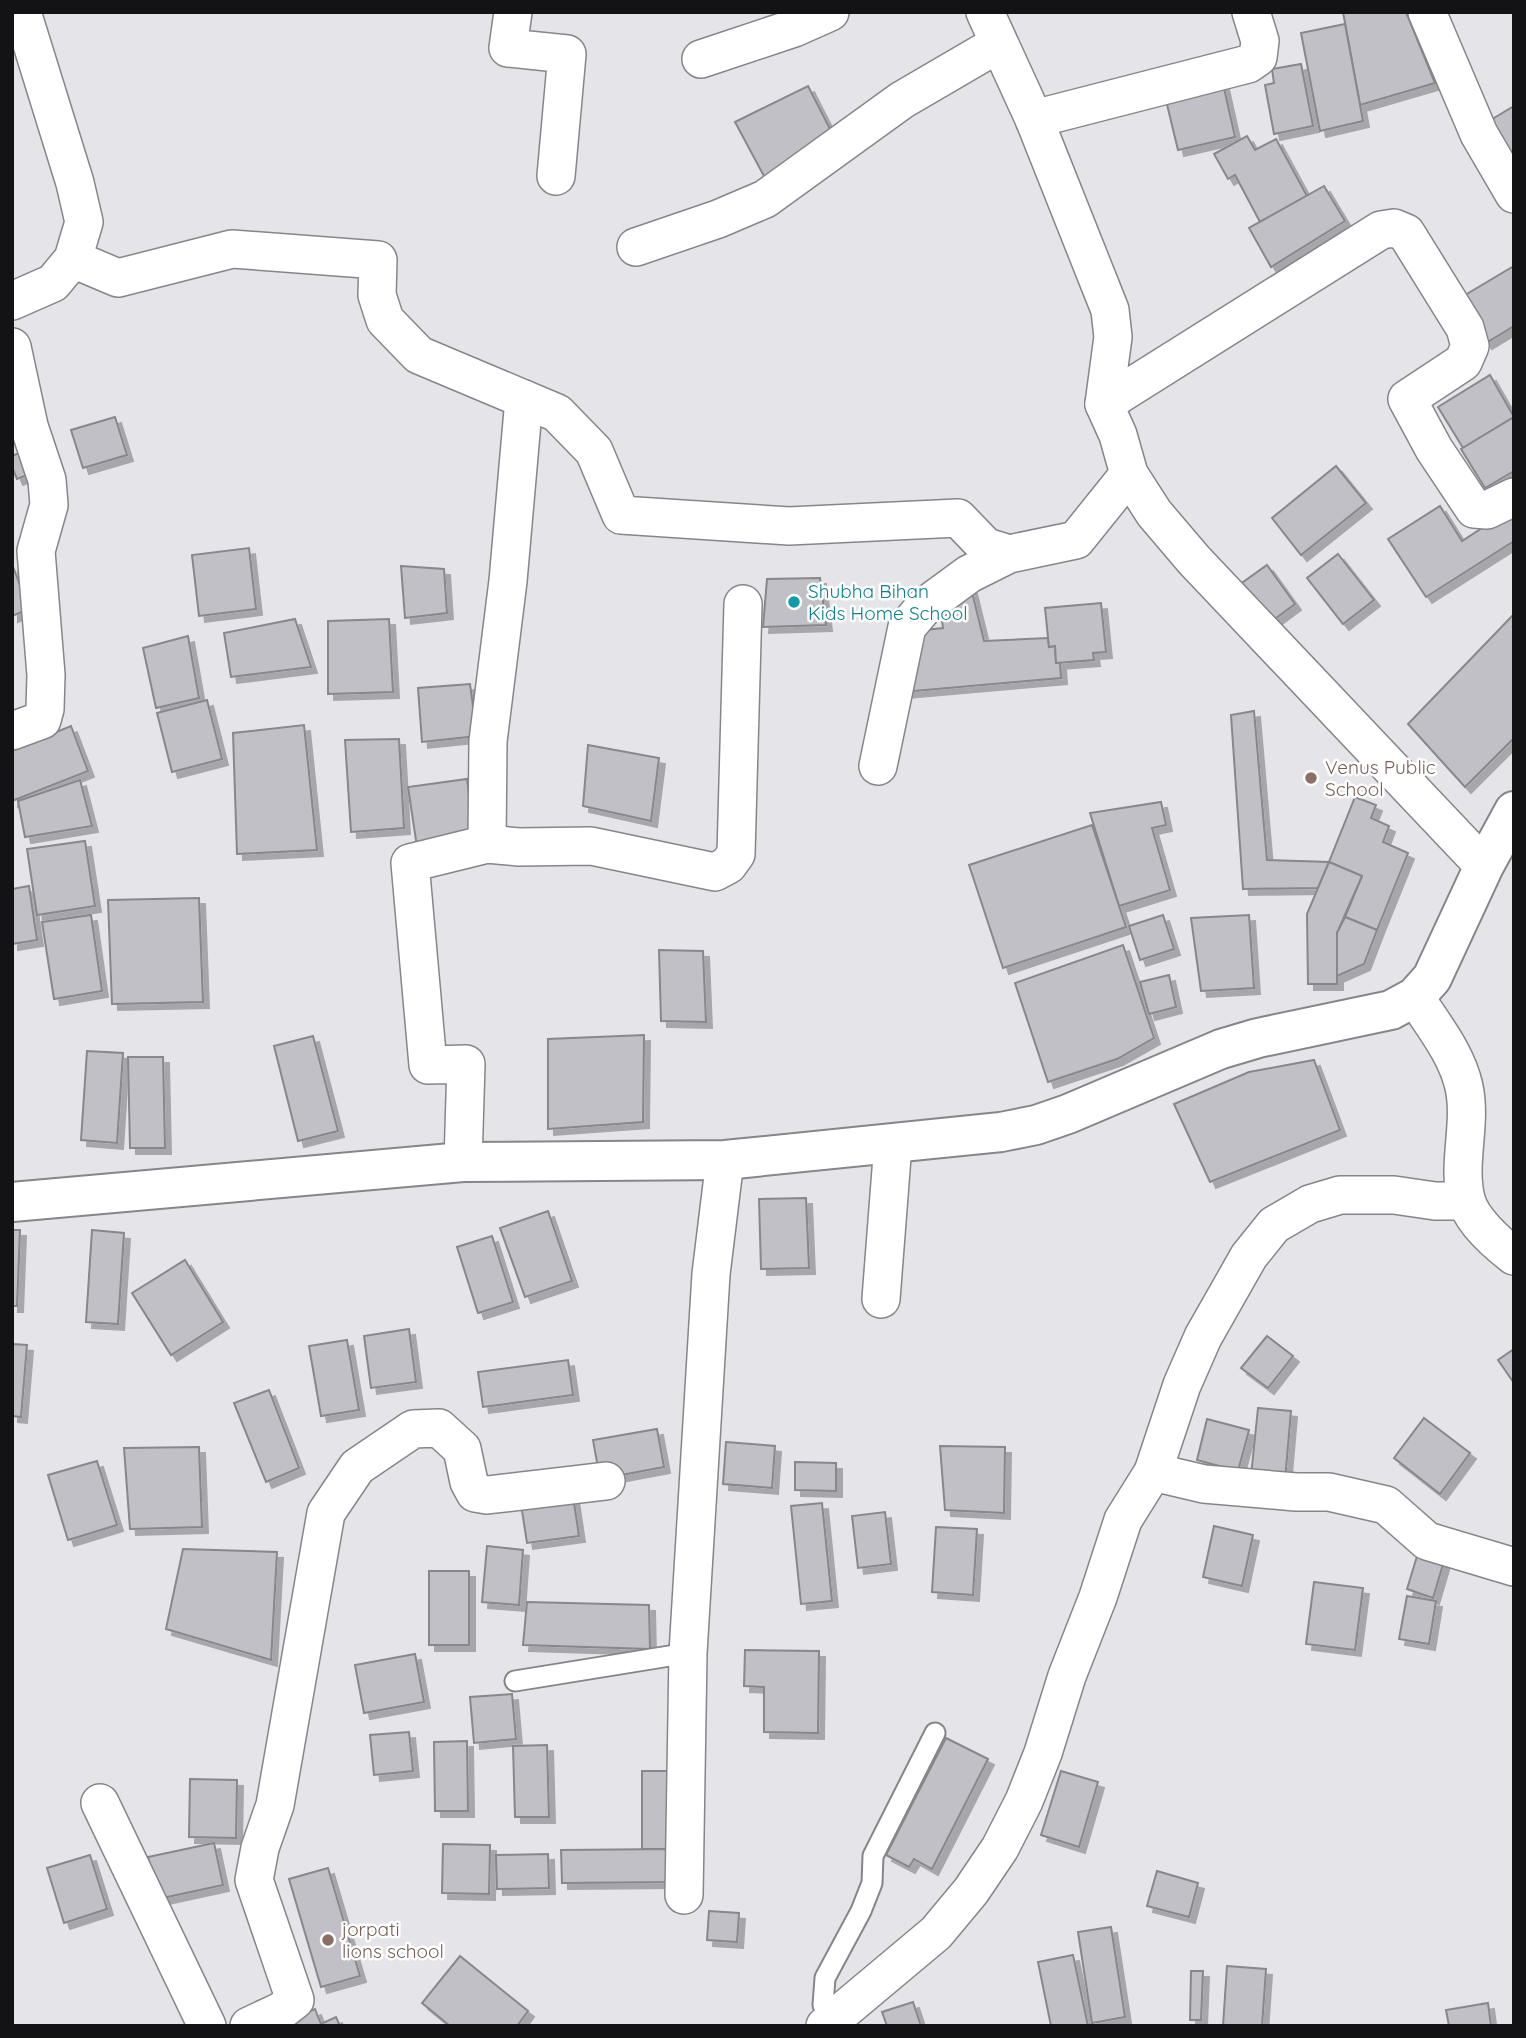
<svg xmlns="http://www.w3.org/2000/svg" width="1526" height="2038" viewBox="0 0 1526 2038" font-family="Quicksand,sans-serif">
  <defs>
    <filter id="shadow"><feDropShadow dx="6" dy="6" stdDeviation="0" flood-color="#0004"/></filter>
  </defs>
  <rect width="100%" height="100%" fill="#e4e4e9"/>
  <!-- building -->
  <g fill="#c1c0c6" stroke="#87878c" stroke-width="2" filter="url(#shadow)">
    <polygon points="1343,12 1406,12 1435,83 1360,105"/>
    <polygon points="1345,24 1363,121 1320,131 1301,33"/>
    <polygon points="1301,64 1313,126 1274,134 1265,85 1274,83 1272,69"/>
    <polygon points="1222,79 1235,137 1178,150 1164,92"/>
    <polygon points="808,86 830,129 765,178 735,122"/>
    <polygon points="1514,106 1514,163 1489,121"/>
    <polygon points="1247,136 1255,150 1276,139 1307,196 1260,222 1235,175 1228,179 1214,154"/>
    <polygon points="1324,186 1345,221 1271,267 1249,228"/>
    <polygon points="1514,266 1514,326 1486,343 1460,298"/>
    <polygon points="1490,375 1514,417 1463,448 1438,407"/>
    <polygon points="115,417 127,455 83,468 71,430"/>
    <polygon points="1514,417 1514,471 1485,488 1461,449"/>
    <polygon points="26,450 35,472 17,479 12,467 12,456"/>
    <polygon points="1336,466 1366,503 1301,555 1272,518"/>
    <polygon points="1440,506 1462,541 1514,507 1514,541 1426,597 1388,539"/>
    <polygon points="249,548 256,609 199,616 192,555"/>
    <polygon points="1338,554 1374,600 1343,624 1307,578"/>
    <polygon points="12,564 29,609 12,616"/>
    <polygon points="1267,565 1295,604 1268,624 1239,585"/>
    <polygon points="401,566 444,569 447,613 405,618"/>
    <polygon points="820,578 826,625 763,627 767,579"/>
    <polygon points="971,588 984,641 1048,638 1049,647 1055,646 1056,663 1060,663 1061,678 903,692 915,631 943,628 940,605"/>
    <polygon points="1101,603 1106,652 1093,653 1094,660 1056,663 1055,646 1049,647 1045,608"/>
    <polygon points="1514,614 1514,738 1465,787 1408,724"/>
    <polygon points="295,619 311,667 231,677 224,633"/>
    <polygon points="389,619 393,692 328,694 328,621"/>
    <polygon points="188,636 199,698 156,708 143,648"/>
    <polygon points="470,684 477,736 422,742 418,688"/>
    <polygon points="207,700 222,759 172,772 157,713"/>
    <polygon points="1254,711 1267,860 1329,862 1318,888 1243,889 1231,715"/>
    <polygon points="304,725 317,850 237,854 233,733"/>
    <polygon points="71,726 88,771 12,801 12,750"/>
    <polygon points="399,739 404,828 351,832 345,740"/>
    <polygon points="588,745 659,758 651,821 583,806"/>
    <polygon points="467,779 475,839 417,847 408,787"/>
    <polygon points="80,780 92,826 25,837 18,801"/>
    <polygon points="1355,797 1376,805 1371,818 1389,826 1383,842 1408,853 1377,930 1345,917 1362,876 1329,862"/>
    <polygon points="1161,802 1166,825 1152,828 1170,890 1119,906 1090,813"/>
    <polygon points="1092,825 1126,927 1003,968 969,865"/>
    <polygon points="85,841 95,906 37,915 27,849"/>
    <polygon points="1329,862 1362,876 1337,933 1337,984 1308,984 1307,914"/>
    <polygon points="29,886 37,940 12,944 12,889"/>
    <polygon points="199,898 203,1002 112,1004 108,900"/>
    <polygon points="91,915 102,991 54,999 42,922"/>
    <polygon points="1163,915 1174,949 1140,960 1129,926"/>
    <polygon points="1249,915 1254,988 1201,991 1191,918"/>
    <polygon points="1345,917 1377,930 1364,964 1337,976 1337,933"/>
    <polygon points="1123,945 1154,1038 1117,1059 1048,1082 1015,983"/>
    <polygon points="659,950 703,951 706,1022 661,1021"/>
    <polygon points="1169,975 1176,1007 1149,1014 1140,982"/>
    <polygon points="644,1035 643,1122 548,1129 548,1039"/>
    <polygon points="313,1036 338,1131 298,1141 274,1046"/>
    <polygon points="87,1051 123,1053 117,1143 81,1140"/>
    <polygon points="128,1057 163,1057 165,1148 130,1148"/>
    <polygon points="1314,1060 1340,1130 1210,1182 1174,1104 1249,1072"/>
    <polygon points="806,1198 809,1268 761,1269 759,1199"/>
    <polygon points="548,1211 572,1281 525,1297 500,1228"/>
    <polygon points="12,1230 20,1230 17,1306 12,1306"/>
    <polygon points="92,1230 124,1233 118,1324 86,1322"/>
    <polygon points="492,1236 513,1302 478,1313 457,1247"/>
    <polygon points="185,1260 223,1322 171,1355 132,1293"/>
    <polygon points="409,1329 416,1382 371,1388 364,1336"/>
    <polygon points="1267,1336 1293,1356 1268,1388 1241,1368"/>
    <polygon points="347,1340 359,1410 321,1416 309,1346"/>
    <polygon points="12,1344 27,1345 21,1417 12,1416"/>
    <polygon points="1514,1349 1514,1383 1498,1360"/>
    <polygon points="568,1360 573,1395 483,1407 478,1372"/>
    <polygon points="269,1390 299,1468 266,1482 234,1403"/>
    <polygon points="1258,1408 1291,1411 1285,1480 1251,1476"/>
    <polygon points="1424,1418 1470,1453 1440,1494 1394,1458"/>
    <polygon points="1207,1419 1249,1430 1238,1471 1197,1460"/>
    <polygon points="657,1429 664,1467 600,1479 593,1440"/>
    <polygon points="726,1442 775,1446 772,1488 723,1484"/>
    <polygon points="940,1446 1005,1447 1004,1513 945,1510"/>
    <polygon points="199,1447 202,1527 130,1529 124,1448"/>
    <polygon points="97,1461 117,1525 68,1540 48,1475"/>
    <polygon points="795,1462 836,1463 836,1491 795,1490"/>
    <polygon points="573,1496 579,1536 527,1543 521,1504"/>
    <polygon points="822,1503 832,1601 801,1604 791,1506"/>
    <polygon points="885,1512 891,1564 858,1568 852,1516"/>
    <polygon points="1214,1526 1253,1535 1242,1586 1203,1577"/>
    <polygon points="936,1527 977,1529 973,1595 932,1592"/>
    <polygon points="487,1546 523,1550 519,1605 482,1602"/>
    <polygon points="183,1549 277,1552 271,1660 166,1629"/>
    <polygon points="1418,1553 1444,1561 1433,1598 1407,1589"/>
    <rect x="429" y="1571" width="40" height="74"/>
    <polygon points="1314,1582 1363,1588 1355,1650 1306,1644"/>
    <polygon points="1407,1596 1436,1601 1429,1644 1399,1639"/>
    <polygon points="527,1602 649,1605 650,1649 523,1645"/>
    <polygon points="745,1650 819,1651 818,1733 764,1732 764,1687 744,1686"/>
    <polygon points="415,1654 424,1702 364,1713 355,1665"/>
    <polygon points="512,1694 516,1739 474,1743 470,1697"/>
    <polygon points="409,1732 413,1771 374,1775 370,1735"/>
    <polygon points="946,1738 988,1759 932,1869 914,1859 909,1867 886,1855"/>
    <polygon points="467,1741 468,1811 435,1811 434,1742"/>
    <polygon points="547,1745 549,1817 515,1817 513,1746"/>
    <polygon points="642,1771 673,1771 672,1849 642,1849"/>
    <polygon points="1061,1771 1098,1782 1079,1847 1041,1835"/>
    <polygon points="190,1779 237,1780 236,1838 189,1837"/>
    <polygon points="214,1843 223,1885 158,1899 148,1857"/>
    <polygon points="443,1844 490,1845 489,1894 442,1893"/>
    <polygon points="672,1849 673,1882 562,1883 561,1850"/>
    <polygon points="548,1854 549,1888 497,1889 496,1855"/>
    <polygon points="90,1855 107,1909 64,1923 47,1868"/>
    <polygon points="328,1868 360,1976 321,1987 289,1879"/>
    <polygon points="1157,1871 1198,1883 1189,1917 1147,1906"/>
    <polygon points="709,1911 739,1913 737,1942 707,1940"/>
    <polygon points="1111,1927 1125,2017 1092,2023 1078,1932"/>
    <polygon points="1073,1955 1088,2026 1051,2026 1038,1962"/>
    <polygon points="460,1956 528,2011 517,2026 450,2026 422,2003"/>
    <polygon points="1227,1966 1266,1969 1262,2026 1223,2026"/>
    <polygon points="1191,1971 1203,1971 1201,2020 1190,2020"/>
    <polygon points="913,2002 921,2026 887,2026 882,2012"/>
    <polygon points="1488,2003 1491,2026 1449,2026 1446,2010"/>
    <polygon points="315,2009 321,2024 336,2017 340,2026 274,2026"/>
  </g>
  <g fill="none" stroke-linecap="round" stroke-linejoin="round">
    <!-- service casing -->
    <g stroke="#86858a" stroke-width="23">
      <g id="service">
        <polyline points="515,1681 688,1653"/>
        <polyline points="832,2020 823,2005 825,1978 861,1911 872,1883 873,1856 935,1733"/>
      </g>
    </g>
    <!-- minor casing -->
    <g stroke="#86858a" stroke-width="40">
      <g id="minor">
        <polyline points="513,12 508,48 567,54 556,176"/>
        <polyline points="985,12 1034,119 1110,310 1113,337 1104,404 1118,435 1129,474 1154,513 1194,560 1484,866"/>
        <polyline points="1427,12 1479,134 1514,194"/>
        <polyline points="701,59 794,28 830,12"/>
        <polyline points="1034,119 1248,64 1258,57 1260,41 1251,12"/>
        <polyline points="636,247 718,219 765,199 902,100 998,44"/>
        <polyline points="73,259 118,278 232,249 378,260 377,295 385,320 419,355 557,413 594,451 621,515 789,526 958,518 986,547 1009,554"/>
        <polyline points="12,301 53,283 73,259 84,222 75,183 22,12"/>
        <polyline points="12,347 29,426 47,480 49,505 36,551 46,675 45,709 42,720 12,731"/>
        <polyline points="1104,404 1381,230 1394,228 1406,233 1465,328 1470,346 1463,362 1407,399 1434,449 1474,509 1487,510 1514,497"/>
        <polyline points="878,766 907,627 924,607 969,574 1009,554 1076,540 1129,474"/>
        <polyline points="487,844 488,741 508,581 524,399"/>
        <path d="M 1415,997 C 1433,1025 1457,1054 1464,1087 C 1472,1124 1457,1163 1466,1199 C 1471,1220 1497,1243 1514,1256"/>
        <polyline points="463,1162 466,1064 428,1065 410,863 487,844 519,847 591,846 715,872 728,865 736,854 743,604"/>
        <polyline points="881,1299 893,1144"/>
        <polyline points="1153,1472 1182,1385 1203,1337 1249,1256 1274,1225 1310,1204 1340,1195 1394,1195 1435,1201 1466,1201"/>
        <polyline points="100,1803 207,2026"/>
        <polyline points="684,1895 688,1653 711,1274 725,1160"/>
        <polyline points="249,2026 281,2011 295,2000 254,1880 260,1848 275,1805 326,1513 357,1467 413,1429 439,1428 462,1449 469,1482 475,1493 487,1495 606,1481"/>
        <polyline points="825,2026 936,1933 971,1891 1000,1848 1024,1801 1043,1753 1067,1676 1098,1597 1123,1520 1153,1472 1204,1484 1296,1492 1329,1492 1386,1505 1427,1541 1514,1567"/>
      </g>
    </g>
    <!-- secondary casing -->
    <g stroke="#86858a" stroke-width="42">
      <polyline id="secondary" points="12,1202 463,1162 725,1160 1001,1132 1036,1125 1068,1114 1221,1049 1258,1038 1391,1010 1415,997 1432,978 1484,866 1514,811"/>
    </g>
    <!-- service -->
    <use href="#service" stroke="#fff" stroke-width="19"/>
    <!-- minor -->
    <use href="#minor" stroke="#fff" stroke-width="37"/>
    <!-- secondary -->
    <use href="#secondary" stroke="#fff" stroke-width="38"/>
  </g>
  <!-- markers -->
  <circle fill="#0f9aa8" stroke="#fff" stroke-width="2.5" cx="794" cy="602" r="7"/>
  <g fill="#8d6e63" stroke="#fff" stroke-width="2.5">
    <circle cx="1311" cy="778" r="7"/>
    <circle cx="328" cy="1940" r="7"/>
  </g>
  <g text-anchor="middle" stroke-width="5" stroke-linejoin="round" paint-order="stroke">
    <!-- culture labels -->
    <g font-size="19" fill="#0d838f" stroke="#fff" text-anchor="start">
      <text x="808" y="598">Shubha Bihan<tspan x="808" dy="22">Kids Home School</tspan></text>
    </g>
    <!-- education labels -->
    <g font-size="19" fill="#785e54" stroke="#fff" text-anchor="start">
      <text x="1325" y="774">Venus Public<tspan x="1325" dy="22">School</tspan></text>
      <text x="342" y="1936">jorpati<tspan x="342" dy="22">lions school</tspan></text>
    </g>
  </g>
  <!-- border -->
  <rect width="1526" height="2038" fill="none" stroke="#131214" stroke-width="28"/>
</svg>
